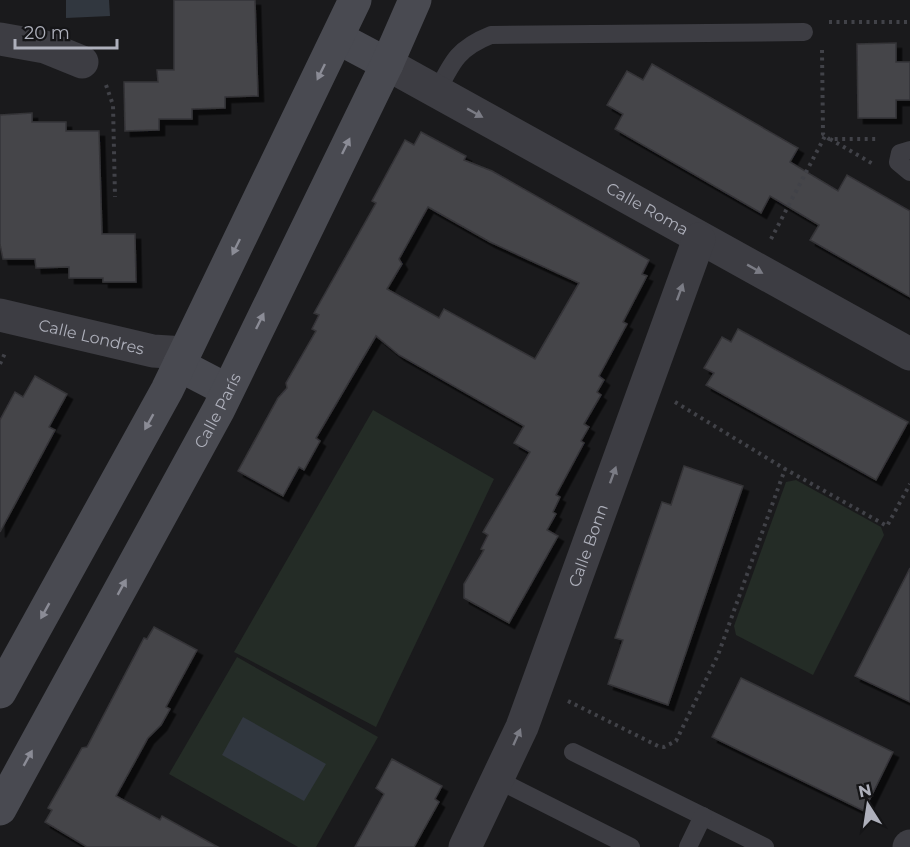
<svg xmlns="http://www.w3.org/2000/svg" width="910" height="847" viewBox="0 0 910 847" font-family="Montserrat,sans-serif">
  <defs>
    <filter id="shadow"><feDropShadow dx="5.5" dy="5.5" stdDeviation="0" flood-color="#0009"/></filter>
  </defs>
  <rect width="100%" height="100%" fill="#1a1a1c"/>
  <!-- green -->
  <g fill="#242c26">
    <polygon points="373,410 494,479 376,727 234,652"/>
    <polygon points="796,480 881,527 884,535 813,675 736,635 734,626 786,482"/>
    <polygon points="237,657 378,737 316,847 298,847 169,774"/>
  </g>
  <!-- water -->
  <g fill="#31373f">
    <polygon points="66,0 109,0 110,16 66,18"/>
    <polygon points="243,717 326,764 304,801 222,755"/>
  </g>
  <!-- building -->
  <g fill="#454549" stroke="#353438" stroke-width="1.5" fill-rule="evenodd" filter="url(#shadow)">
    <polygon points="174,0 255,0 258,96 225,97 225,108 192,109 192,119 159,119 159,130 125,131 124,82 158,82 157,70 174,70"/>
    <polygon points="896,43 896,62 910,62 910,100 896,100 896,118 858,118 857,44"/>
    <polygon points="652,64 798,148 790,162 838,191 847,175 910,211 910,297 810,240 819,225 770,196 761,213 615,129 623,114 607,105 627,71 643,80"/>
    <polygon points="32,113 32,122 66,122 66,131 99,131 102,234 135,234 136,282 103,282 103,278 69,278 69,267 36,268 35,259 3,259 0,244 0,115"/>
    <path d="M 421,132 L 466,156 L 464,160 L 492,171 L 649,260 L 642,274 L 647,276 L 623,322 L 627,324 L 599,376 L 604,380 L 597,392 L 601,395 L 584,424 L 589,427 L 581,441 L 584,443 L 556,495 L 560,497 L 553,512 L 556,514 L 547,530 L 558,536 L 509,623 L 464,598 L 464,584 L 484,550 L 481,549 L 488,535 L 483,532 L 530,452 L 514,443 L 524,426 L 399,355 L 376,336 L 316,438 L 320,441 L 304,470 L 299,467 L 283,496 L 238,471 L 278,398 L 287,388 L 286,383 L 316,331 L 312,329 L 319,315 L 314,313 L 376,203 L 372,201 L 405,140 L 414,145 ZM 428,207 L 490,242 L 579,283 L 535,359 L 444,309 L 439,318 L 387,289 L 402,264 L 399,259 Z"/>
    <polygon points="738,329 908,422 876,480 706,385 714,373 704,368 722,337 731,342"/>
    <polygon points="35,376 67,394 49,427 55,430 0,532 0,420 15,392 23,397"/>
    <polygon points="684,466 743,486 668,705 608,684 623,640 615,638 662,502 671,505"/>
    <polygon points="910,568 910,702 855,676"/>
    <polygon points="154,627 197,650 166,707 170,709 161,725 148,738 116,796 160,820 162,816 218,847 87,847 45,822 52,810 48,808 82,748 87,747 144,638 147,639"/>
    <polygon points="741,678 893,752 864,811 712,737"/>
    <polygon points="392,759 442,786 435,799 439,802 414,847 355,847 384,794 376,788"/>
  </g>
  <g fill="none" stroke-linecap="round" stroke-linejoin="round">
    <!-- path -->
    <g stroke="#414248" stroke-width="4" stroke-dasharray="3 4.5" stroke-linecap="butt">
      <polyline points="829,22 910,22"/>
      <polyline points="822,50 823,134 829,139 879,139"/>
      <polyline points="106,85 113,105 115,197"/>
      <polyline points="830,139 873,164"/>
      <polyline points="771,239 825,136"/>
      <polyline points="0,364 6,351"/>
      <polyline points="675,402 785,469 887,526 910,484"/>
      <polyline points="568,701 658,746 664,747 676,741 718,655 785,469"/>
    </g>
    <!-- lane -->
    <g stroke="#3d3d43" stroke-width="18">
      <path d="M 437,92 C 452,62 458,48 491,35 L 804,32"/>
      <polyline points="910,150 900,153 898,162 910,172"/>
      <polyline points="573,752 765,847"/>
      <polyline points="498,780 631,847"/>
      <polyline points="688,847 703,816"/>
    </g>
    <!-- street -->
    <g stroke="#3d3d43" stroke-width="33">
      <polyline points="0,39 45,47 82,62"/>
      <path id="s1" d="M 387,64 L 910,354"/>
      <path id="s2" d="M 0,315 L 153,351 L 185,353"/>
      <path id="s3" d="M 465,847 L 522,727 L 699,239"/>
      <polyline points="909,847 910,846"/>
    </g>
    <!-- secondary -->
    <g stroke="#494a51" stroke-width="33">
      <polyline points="338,38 387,64"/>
      <polyline points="179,365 227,390"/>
      <polyline points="0,692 167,390 355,0"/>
      <path id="s4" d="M 0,809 L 219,409 L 387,64 L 415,0"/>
    </g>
  </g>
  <!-- one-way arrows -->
  <defs><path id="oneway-solid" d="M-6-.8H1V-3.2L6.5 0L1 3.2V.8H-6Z" transform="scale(1.5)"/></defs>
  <g fill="#8b8c96">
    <use href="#oneway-solid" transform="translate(321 72) rotate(116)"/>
    <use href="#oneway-solid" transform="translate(346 146) rotate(-64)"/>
    <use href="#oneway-solid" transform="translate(236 247) rotate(116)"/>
    <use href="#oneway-solid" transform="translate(260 321) rotate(-64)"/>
    <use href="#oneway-solid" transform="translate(149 422) rotate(119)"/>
    <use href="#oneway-solid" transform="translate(122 587) rotate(-61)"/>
    <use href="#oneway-solid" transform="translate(45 611) rotate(119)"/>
    <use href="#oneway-solid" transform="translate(28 758) rotate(-61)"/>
  </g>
  <g fill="#7b7c85">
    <use href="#oneway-solid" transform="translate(475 113) rotate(29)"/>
    <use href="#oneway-solid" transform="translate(755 269) rotate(29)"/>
    <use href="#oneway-solid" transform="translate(680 292) rotate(-70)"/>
    <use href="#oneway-solid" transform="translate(613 475) rotate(-70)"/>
    <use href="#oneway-solid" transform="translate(517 737) rotate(-66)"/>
  </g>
  <g text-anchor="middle" stroke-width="5" stroke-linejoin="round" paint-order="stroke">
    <!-- street labels -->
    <g font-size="16" fill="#aeb0bb" stroke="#151517">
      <text dy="6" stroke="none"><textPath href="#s1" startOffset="298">Calle Roma</textPath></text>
      <text dy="6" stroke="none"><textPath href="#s2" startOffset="94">Calle Londres</textPath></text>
      <text dy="6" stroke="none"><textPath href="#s4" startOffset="454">Calle París</textPath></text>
      <text dy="6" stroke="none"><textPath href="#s3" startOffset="326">Calle Bonn</textPath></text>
    </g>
  </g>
  <!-- north arrow -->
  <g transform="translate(868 805) rotate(348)" stroke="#151517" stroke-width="4.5" paint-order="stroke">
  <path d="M0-4.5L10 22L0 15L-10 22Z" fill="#aeb0bb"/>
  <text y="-9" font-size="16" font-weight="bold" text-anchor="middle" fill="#aeb0bb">N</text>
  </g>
  <!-- scale -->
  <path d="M15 39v9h102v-9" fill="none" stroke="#aeb0bb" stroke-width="3"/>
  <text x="24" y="39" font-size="18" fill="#aeb0bb" stroke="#151517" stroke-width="4.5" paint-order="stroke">20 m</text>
</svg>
